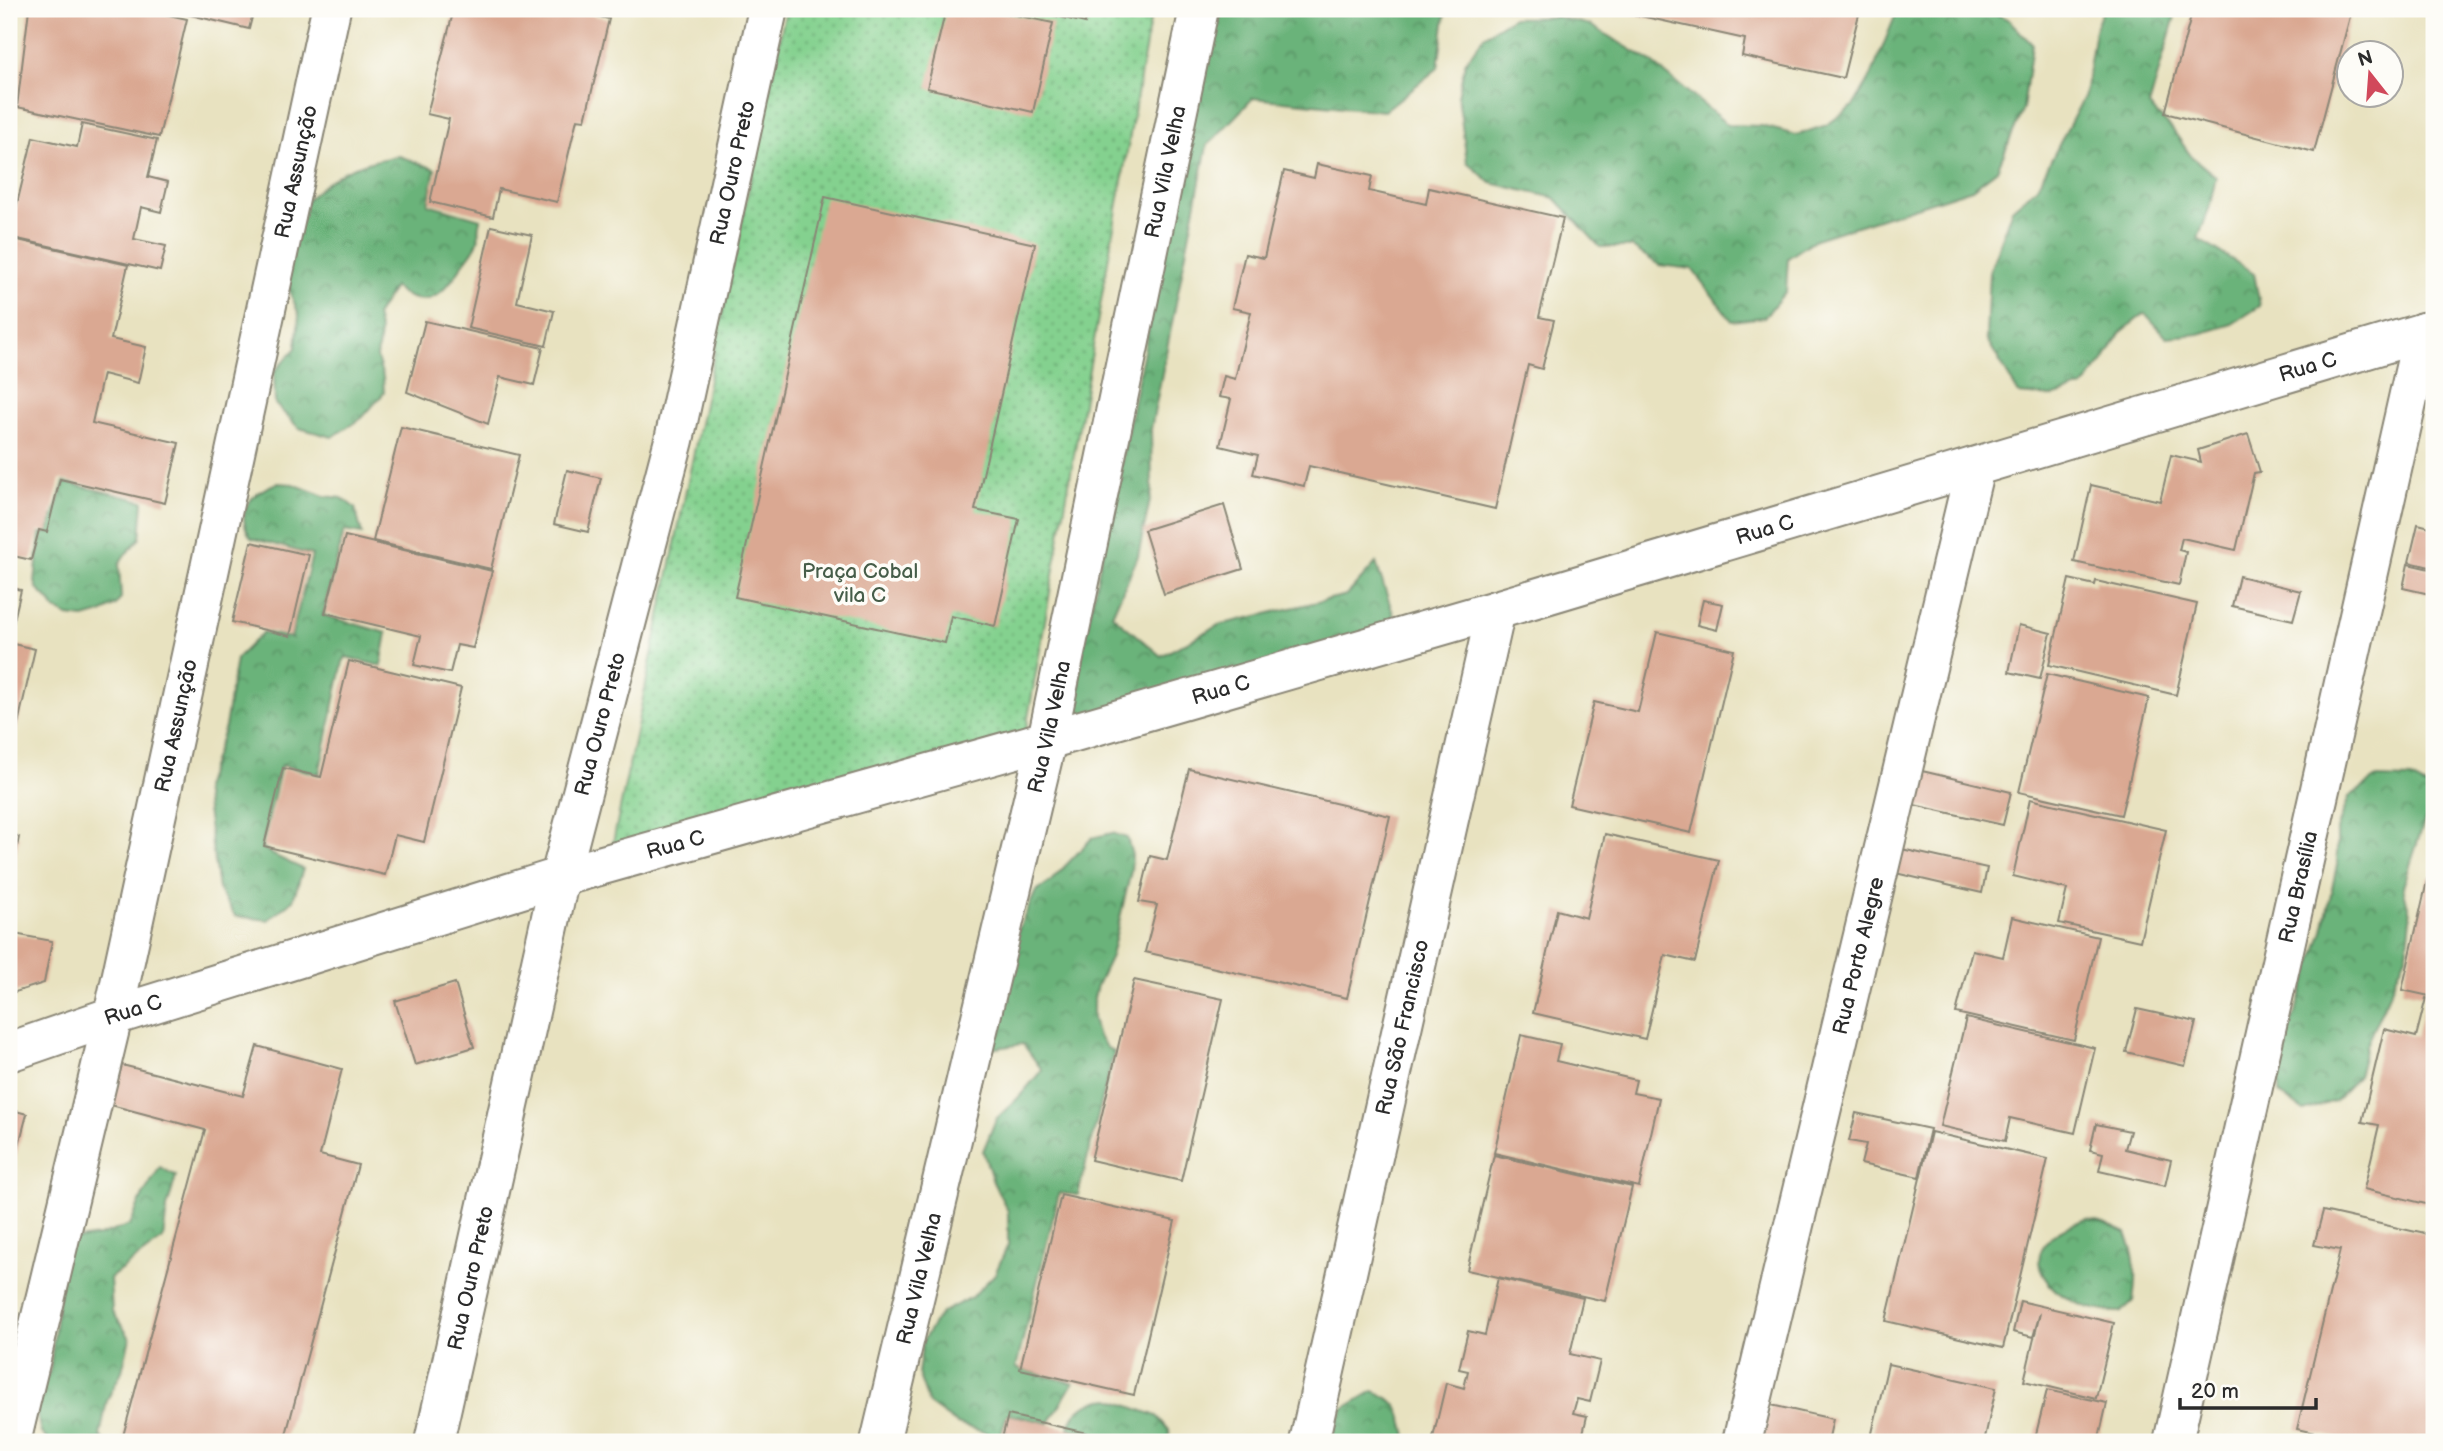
<svg xmlns="http://www.w3.org/2000/svg" width="2443" height="1451" viewBox="0 0 2443 1451" font-family="'Balsamiq Sans',sans-serif">
  <defs>
    <pattern id="forest-crowns" width="20" height="18" patternUnits="userSpaceOnUse" patternTransform="scale(1.75)"><rect width="20" height="18" fill="#6bb37a"/><path d="M2 6a3 3 0 1 1 6 0M12 15a3 3 0 1 1 6 0" fill="none" stroke="#589264"/></pattern>
    <pattern id="park-dots" width="8" height="8" patternUnits="userSpaceOnUse" patternTransform="scale(1.75)"><rect width="8" height="8" fill="#84d18f"/><path d="M2 2h.1M6 6h.1" fill="none" stroke="#6caa75" stroke-width="1.8" stroke-linecap="round"/></pattern>
  </defs>
  <rect width="100%" height="100%" fill="#fdfcf7"/>
  <filter id="ink" filterUnits="userSpaceOnUse"><feTurbulence type="fractalNoise" baseFrequency=".0143" numOctaves="2"/><feDisplacementMap in="SourceGraphic" scale="14" xChannelSelector="R" yChannelSelector="G"/><feConvolveMatrix kernelMatrix="1 2 1 2 8 2 1 2 1" color-interpolation-filters="sRGB"/></filter>
  <filter id="wash" filterUnits="userSpaceOnUse"><feTurbulence type="fractalNoise" baseFrequency=".00686" numOctaves="4" result="noise"/><feDisplacementMap in="SourceGraphic" scale="28" xChannelSelector="R" yChannelSelector="G"/><feGaussianBlur stdDeviation="1.57" result="paint"/><feColorMatrix in="noise" values="0 0 0 0 0 0 0 0 0 0 0 0 0 0 0 0 0 1.4 0 .05"/><feComposite in="paint" operator="in"/></filter>
  <g filter="url(#wash)">
    <rect width="100%" height="100%" fill="#e8e2c0"/>
    <!-- forest -->
    <g fill="url(#forest-crowns)" stroke="#4b6f52" stroke-width="2">
      <polygon points="1214,9 1446,9 1438,68 1384,111 1253,98 1207,146 1151,429 1152,491 1138,556 1112,615 1161,656 1219,625 1347,595 1376,563 1397,625 1068,721"/>
      <polygon points="1898,9 1987,9 2009,20 2032,44 2023,109 1997,170 1972,189 1816,239 1788,258 1786,291 1764,317 1732,321 1692,269 1659,265 1632,247 1600,247 1555,198 1491,183 1467,162 1458,96 1465,63 1484,36 1512,18 1557,17 1590,25 1650,61 1728,125 1762,126 1796,135 1827,125 1854,105 1871,76"/>
      <polygon points="2103,9 2177,9 2149,106 2172,129 2191,156 2216,177 2209,209 2198,239 2254,273 2260,306 2232,324 2199,334 2167,337 2145,313 2120,333 2104,361 2083,387 2052,397 2019,394 1986,338 1989,273 2012,209 2037,187 2085,95 2095,30"/>
      <path d="M 399,156 L 435,169 L 428,204 L 481,219 C 476,227 480,233 478,241 C 476,248 468,257 463,264 C 445,293 426,315 394,287 L 376,316 L 380,332 L 377,358 L 383,377 L 384,393 L 362,418 L 332,437 L 299,428 L 275,404 L 274,372 L 296,348 L 299,315 L 287,284 L 289,219 C 327,178 343,165 399,156 Z"/>
      <polygon points="64,482 143,501 140,538 123,557 119,564 121,598 116,605 101,613 84,618 68,616 54,608 50,601 38,590 35,582 40,533 48,533"/>
      <path d="M 277,483 L 293,484 L 324,496 L 342,498 L 355,508 L 362,534 L 344,531 L 323,615 L 387,633 L 381,666 L 346,657 L 343,662 L 319,774 L 281,765 L 262,847 L 273,855 L 303,869 L 293,900 L 268,920 L 235,916 L 218,889 L 204,788 L 225,727 L 236,659 L 263,632 L 291,638 L 312,555 L 251,538 C 234,511 251,493 277,483 Z"/>
      <polygon points="2377,778 2411,779 2434,791 2434,802 2424,822 2403,887 2411,918 2407,953 2366,1045 2358,1076 2335,1101 2304,1111 2279,1093 2279,1060 2323,931 2337,865 2337,830 2349,797"/>
      <polygon points="1112,833 1127,838 1132,855 1131,871 1111,956 1097,985 1093,1002 1093,1018 1097,1034 1106,1047 1114,1052 1078,1195 1059,1193 1016,1368 1073,1383 1049,1423 1007,1414 999,1442 983,1442 988,1433 957,1424 929,1404 918,1373 923,1340 941,1313 972,1297 995,1274 1008,1245 1008,1211 993,1182 983,1151 996,1119 1020,1096 1042,1070 1023,1044 989,1049 1006,957 1036,891 1050,882 1092,838"/>
      <polygon points="160,1167 176,1176 167,1208 163,1239 110,1278 112,1311 130,1338 122,1371 107,1400 100,1436 106,1442 50,1442 41,1433 34,1401 50,1371 65,1241 99,1236 130,1225 143,1195"/>
      <path d="M 2087,1219 L 2104,1223 L 2126,1233 C 2136,1257 2137,1275 2133,1301 L 2121,1312 C 2053,1313 1995,1247 2087,1219 Z"/>
      <path d="M 1373,1391 C 1401,1400 1403,1416 1408,1442 L 1329,1442 L 1343,1409 Z"/>
      <path d="M 1110,1399 L 1157,1416 L 1169,1430 L 1170,1442 L 1114,1442 L 1114,1438 L 1069,1428 C 1074,1407 1091,1401 1110,1399 Z"/>
    </g>
    <!-- park -->
    <polygon fill="url(#park-dots)" stroke="#587e5d" stroke-width="2" points="786,9 1152,9 1025,735 611,852"/>
    <g id="blocks">
      <!-- building -->
      <g fill="#daa892">
        <polygon points="29,9 142,9 187,19 159,137 17,107"/>
        <polygon points="166,9 254,9 249,29"/>
        <polygon points="454,9 566,9 609,19 585,120 577,119 557,202 499,189 493,217 430,202 449,119 427,114"/>
        <polygon points="946,9 987,9 1053,23 1033,112 927,88"/>
        <polygon points="1027,9 1088,9 1085,23"/>
        <polygon points="1609,9 1859,9 1860,10 1843,78 1742,56 1745,39"/>
        <polygon points="2193,9 2352,9 2314,152 2165,113"/>
        <polygon points="82,124 157,140 148,177 168,182 161,212 141,207 134,239 166,246 160,271 9,237 33,137 77,147"/>
        <polygon points="1317,164 1372,176 1369,191 1426,204 1429,188 1563,218 1539,317 1554,320 1542,369 1528,365 1495,509 1309,466 1304,486 1253,474 1258,455 1220,446 1231,399 1219,397 1224,376 1235,379 1251,312 1232,308 1245,254 1264,258 1284,171 1314,178"/>
        <polygon points="825,197 1035,244 975,510 1019,519 995,626 951,616 945,643 735,597"/>
        <polygon points="491,226 532,235 517,302 554,311 546,346 468,328"/>
        <polygon points="9,238 128,265 111,339 146,347 138,383 103,374 92,423 179,443 165,503 60,479 47,532 39,530 31,560 9,555"/>
        <polygon points="425,321 543,348 534,385 500,377 488,424 407,392"/>
        <polygon points="401,427 519,455 491,569 373,541"/>
        <polygon points="2248,434 2260,472 2254,473 2236,550 2182,538 2179,550 2186,552 2179,585 2074,562 2091,485 2160,501 2171,455 2201,462 2198,450"/>
        <polygon points="567,470 601,478 588,532 554,524"/>
        <polygon points="1224,505 1243,569 1164,594 1144,530"/>
        <polygon points="2418,524 2434,528 2434,568 2409,562"/>
        <polygon points="345,536 492,571 473,648 457,645 450,673 414,665 421,636 325,613"/>
        <polygon points="251,542 309,555 290,636 232,622"/>
        <polygon points="2408,564 2434,570 2434,595 2403,588"/>
        <polygon points="2239,576 2301,591 2293,620 2232,606"/>
        <polygon points="2069,579 2095,585 2096,581 2197,604 2176,695 2049,665"/>
        <polygon points="9,587 21,590 10,637 9,637"/>
        <polygon points="1703,600 1723,604 1717,630 1697,625"/>
        <polygon points="2019,625 2051,633 2040,679 2009,672"/>
        <polygon points="1657,632 1734,650 1691,833 1569,805 1594,702 1638,712"/>
        <polygon points="9,643 35,649 10,759 9,759"/>
        <polygon points="349,661 461,688 424,842 395,835 385,875 264,846 283,768 321,777"/>
        <polygon points="2047,674 2149,698 2121,815 2019,792"/>
        <polygon points="1189,769 1390,816 1347,998 1145,952 1157,905 1139,902 1150,856 1167,860"/>
        <polygon points="1922,771 2011,792 2003,825 1914,805"/>
        <polygon points="2030,799 2166,830 2140,941 2059,923 2067,889 2013,876"/>
        <polygon points="1605,834 1719,860 1695,962 1665,955 1645,1039 1533,1013 1557,910 1586,918"/>
        <polygon points="9,835 19,837 10,883 9,883"/>
        <polygon points="1897,848 1987,868 1982,893 1891,872"/>
        <polygon points="2428,877 2434,878 2434,997 2402,990"/>
        <polygon points="2012,917 2098,937 2074,1040 1956,1013 1972,950 2003,957"/>
        <polygon points="9,933 52,941 44,983 9,994"/>
        <polygon points="1134,980 1223,999 1181,1181 1091,1160"/>
        <polygon points="455,983 474,1047 415,1065 395,1001"/>
        <polygon points="2426,998 2434,1000 2434,1206 2364,1189 2379,1125 2362,1122 2384,1029 2416,1037"/>
        <polygon points="2137,1009 2196,1022 2185,1066 2126,1052"/>
        <polygon points="1966,1018 2095,1048 2075,1133 2010,1118 2005,1141 1940,1126"/>
        <polygon points="1521,1035 1560,1044 1556,1061 1636,1080 1633,1093 1659,1098 1639,1187 1494,1153"/>
        <polygon points="257,1046 342,1069 320,1155 358,1165 284,1442 149,1442 123,1436 205,1130 111,1105 122,1065 243,1096"/>
        <polygon points="12,1110 27,1114 10,1179 9,1120"/>
        <polygon points="1856,1113 1930,1129 1919,1177 1861,1164 1866,1144 1849,1141"/>
        <polygon points="2096,1124 2130,1131 2125,1149 2171,1160 2165,1186 2099,1171 2103,1153 2090,1150"/>
        <polygon points="1931,1132 2048,1159 2003,1348 1886,1321"/>
        <polygon points="1494,1155 1632,1187 1605,1301 1467,1270"/>
        <polygon points="1061,1195 1175,1221 1134,1395 1020,1369"/>
        <polygon points="2323,1211 2434,1236 2434,1442 2354,1442 2297,1429 2340,1250 2314,1245"/>
        <polygon points="1498,1278 1583,1298 1570,1354 1600,1361 1590,1402 1577,1399 1573,1413 1587,1416 1581,1442 1432,1442 1446,1383 1464,1388 1468,1371 1459,1369 1468,1331 1485,1335"/>
        <polygon points="2020,1301 2114,1323 2096,1398 2024,1381 2040,1313 2033,1337 2013,1332"/>
        <polygon points="1888,1364 1996,1388 1984,1442 1870,1442"/>
        <polygon points="2047,1390 2107,1403 2098,1442 2034,1442"/>
        <polygon points="1771,1405 1833,1419 1828,1442 1762,1442"/>
        <polygon points="1008,1415 1113,1439 1113,1442 1001,1442"/>
      </g>
    </g>
  </g>
  <g filter="url(#ink)">
    <use href="#blocks" fill-opacity="0" stroke="#8a8676" stroke-width="2"/>
    <g fill="none" stroke-linecap="round" stroke-linejoin="round">
      <!-- minor casing -->
      <g stroke="#8a8676" stroke-width="42">
        <g id="minor">
          <path id="s1" d="M 11,1442 L 113,1016 L 331,9"/>
          <path id="s2" d="M 434,1442 L 560,877 L 674,440 L 768,9"/>
          <path id="s3" d="M 880,1442 L 1047,740 L 1199,9"/>
          <path id="s4" d="M 1309,1442 L 1496,610"/>
          <path id="s5" d="M 1742,1442 L 1975,467"/>
          <path id="s6" d="M 2173,1442 L 2423,332"/>
        </g>
      </g>
      <!-- tertiary casing -->
      <g stroke="#8a8676" stroke-width="42">
        <g id="tertiary">
          <path id="s7" d="M 9,1052 L 113,1016 L 560,877 L 1047,740 L 1496,610 L 2434,329"/>
        </g>
      </g>
      <!-- minor -->
      <use href="#minor" stroke="#fff" stroke-width="38"/>
      <!-- tertiary -->
      <use href="#tertiary" stroke="#fff" stroke-width="38"/>
    </g>
  </g>
  <g text-anchor="middle" stroke-width="7" stroke-linejoin="round" paint-order="stroke">
    <!-- street labels -->
    <g font-size="21" fill="#2b2b2b" stroke="#fdfcf7">
      <text dy="7" stroke="none"><textPath href="#s1" startOffset="1302">Rua Assunção</textPath></text>
      <text dy="7" stroke="none"><textPath href="#s3" startOffset="1302">Rua Vila Velha</textPath></text>
      <text dy="7" stroke="none"><textPath href="#s2" startOffset="1304">Rua Ouro Preto</textPath></text>
      <text dy="7" stroke="none"><textPath href="#s7" startOffset="2399">Rua C</textPath></text>
      <text dy="7" stroke="none"><textPath href="#s7" startOffset="1832">Rua C</textPath></text>
      <text dy="7" stroke="none"><textPath href="#s7" startOffset="1265">Rua C</textPath></text>
      <text dy="7" stroke="none"><textPath href="#s2" startOffset="737">Rua Ouro Preto</textPath></text>
      <text dy="7" stroke="none"><textPath href="#s1" startOffset="735">Rua Assunção</textPath></text>
      <text dy="7" stroke="none"><textPath href="#s3" startOffset="735">Rua Vila Velha</textPath></text>
      <text dy="7" stroke="none"><textPath href="#s7" startOffset="698">Rua C</textPath></text>
      <text dy="7" stroke="none"><textPath href="#s6" startOffset="569">Rua Brasília</textPath></text>
      <text dy="7" stroke="none"><textPath href="#s5" startOffset="500">Rua Porto Alegre</textPath></text>
      <text dy="7" stroke="none"><textPath href="#s7" startOffset="131">Rua C</textPath></text>
      <text dy="7" stroke="none"><textPath href="#s4" startOffset="425">Rua São Francisco</textPath></text>
      <text dy="7" stroke="none"><textPath href="#s2" startOffset="168">Rua Ouro Preto</textPath></text>
      <text dy="7" stroke="none"><textPath href="#s3" startOffset="168">Rua Vila Velha</textPath></text>
    </g>
    <!-- park labels -->
    <g font-size="21" fill="#465d49" stroke="#fdfcf7">
      <text x="860" y="578">Praça Cobal<tspan x="860" dy="24">vila C</tspan></text>
    </g>
  </g>
  <!-- margin -->
  <rect width="2443" height="1451" fill="none" stroke="#fdfcf7" stroke-width="35"/>
  <!-- north arrow -->
  <g transform="translate(2370 74) rotate(343)"><circle r="33" fill="#fdfcf7" stroke="#a9a8a5" stroke-width="2"/>
  <path d="M0-5L12 26L0 18L-12 26Z" fill="#d1495b"/>
  <text y="-10" font-size="19" font-weight="bold" text-anchor="middle" fill="#2b2b2b">N</text>
  </g>
  <!-- scale -->
  <path d="M2180 1398v10h136v-10" fill="none" stroke="#2b2b2b" stroke-width="3.5"/>
  <text x="2191" y="1398" font-size="21" fill="#2b2b2b" stroke="#fdfcf7" stroke-width="5" paint-order="stroke">20 m</text>
</svg>
